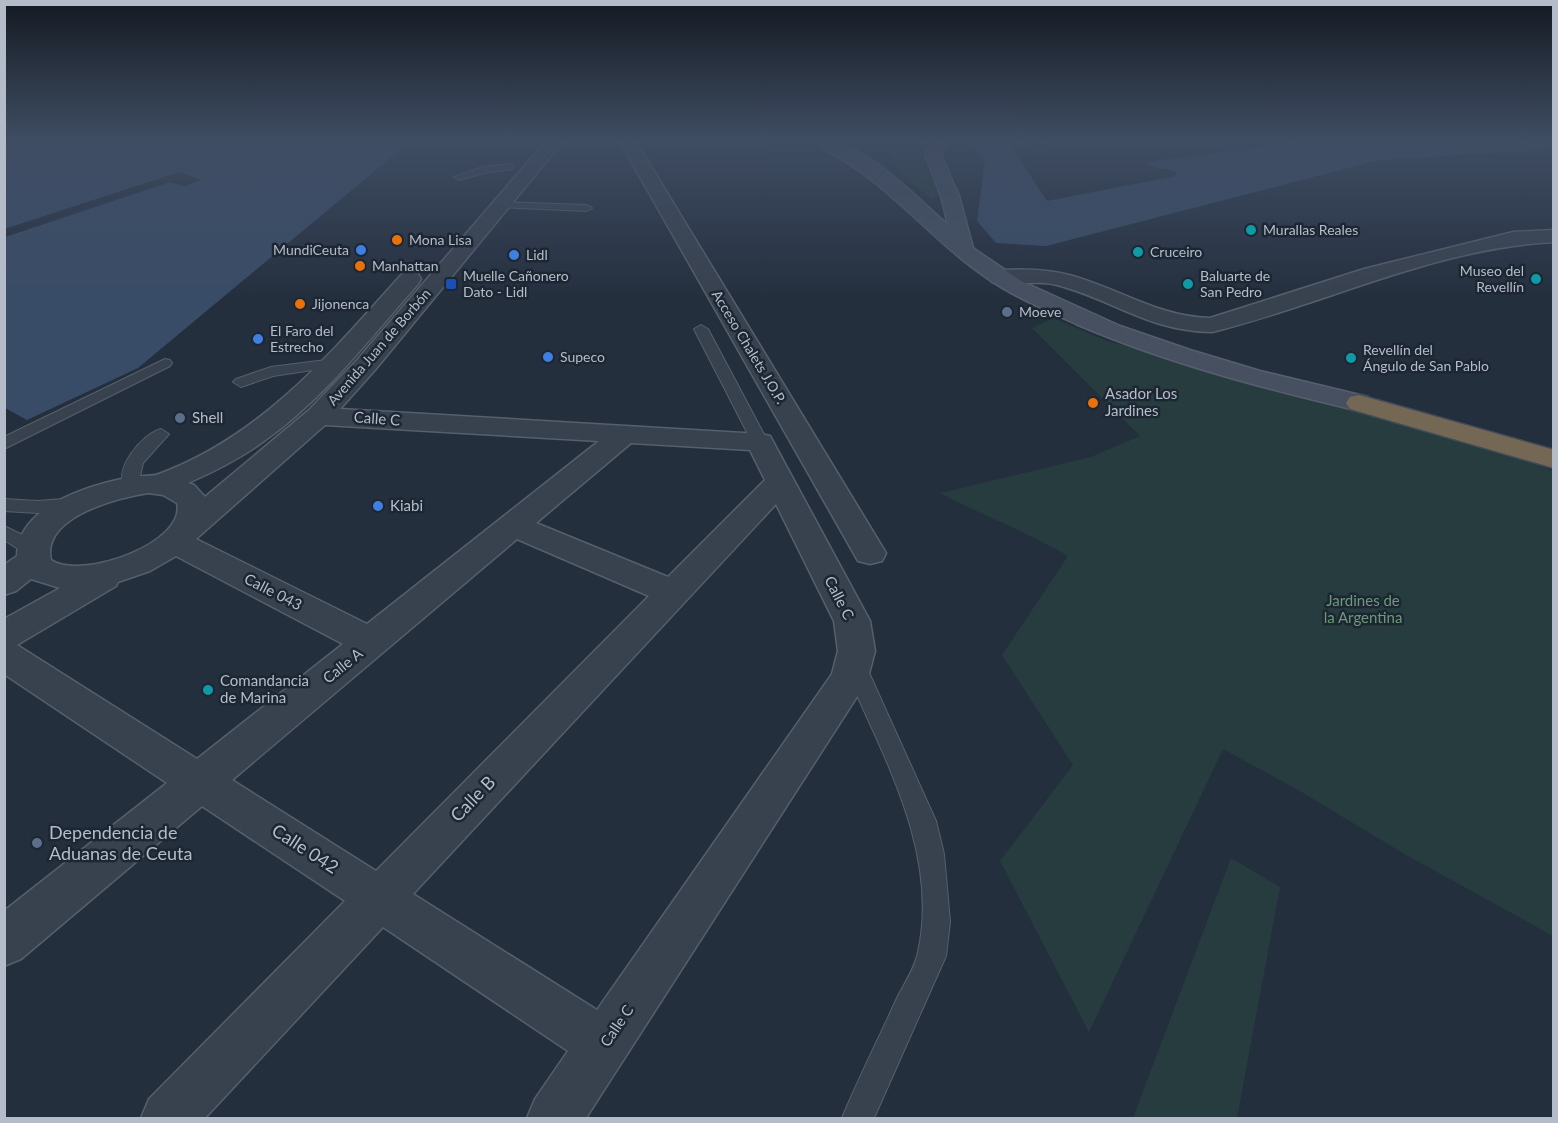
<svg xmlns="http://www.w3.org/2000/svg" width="1558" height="1123" viewBox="0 0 1558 1123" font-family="Lato,sans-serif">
  <rect width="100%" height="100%" fill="#242f3e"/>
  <!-- green -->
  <g fill="#263c3f">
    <path d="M 891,140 L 931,140 L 918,149 L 930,156 L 916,160 L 940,187 L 941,197 L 931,198 C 917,186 878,160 891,140 Z"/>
    <path d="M 1053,318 L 1105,340 L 1436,433 L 1518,457 L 1553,471 L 1553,936 L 1406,855 L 1300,791 L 1223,749 L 1089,1032 L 1000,861 L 1073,765 L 1002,655 L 1068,556 C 1027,532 982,515 940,493 L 1091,457 L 1140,436 L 1032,328 Z"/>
    <polygon points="1231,858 1280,887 1237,1118 1133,1118"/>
  </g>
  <!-- water -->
  <g fill="#394c67">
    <polygon points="5,140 412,140 138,368 27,420 5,408 4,237 170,182 185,186 200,180 180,172 5,229"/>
    <path d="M 969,140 L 1041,140 L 1047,144 L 1015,146 L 1013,149 L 1047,201 L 1175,176 L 1177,173 C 1164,165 1157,173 1144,162 L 1316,140 L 1553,140 L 1554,149 L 1379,160 L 1046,246 L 996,243 L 977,221 L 985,160 Z"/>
  </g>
  <!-- pier -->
  <polygon fill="#242f3e" points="180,172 200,180 185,186 170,182 5,237 4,234 169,179 185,183 192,180 180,175 4,232 5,229"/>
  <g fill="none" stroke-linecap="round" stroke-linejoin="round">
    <!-- lane casing -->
    <g stroke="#565f6c" stroke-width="2">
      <g id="lane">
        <polygon points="509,164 514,167 513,169 484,173 459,180 454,177 483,167"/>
        <polygon points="501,202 586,205 592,208 586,211 497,207 497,203"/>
        <polygon points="701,325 708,329 768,442 766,446 754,446 752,442 694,329"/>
        <polygon points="165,359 170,360 172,363 170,366 4,449 4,437"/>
        <polygon points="334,359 341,363 339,366 273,376 241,387 233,382 236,379 271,367"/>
        <path d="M 161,429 L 169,434 L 143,463 L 137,490 L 125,490 C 112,470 142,434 161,429 Z"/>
        <polygon points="76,498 82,500 85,504 82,508 38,513 4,511 4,499 38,501"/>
        <path d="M 4,526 L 41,544 L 44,549 L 41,554 C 27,557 16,547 4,540 Z"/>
        <path d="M 855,658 L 863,660 L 866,666 L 936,821 L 944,854 L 950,922 L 946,956 L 874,1118 L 842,1118 C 859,1077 879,1038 897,998 C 904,984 915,968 918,952 C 940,852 882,755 844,666 L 847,660 Z"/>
      </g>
    </g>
    <!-- street casing -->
    <g stroke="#565f6c" stroke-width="3">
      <g id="street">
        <path d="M 547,140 L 564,140 L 375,370 L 340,409 L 760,434 L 770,436 L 870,621 L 875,651 L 867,681 L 586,1118 L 527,1118 L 535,1099 L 568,1051 L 383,927 L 205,1118 L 141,1118 L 149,1099 L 345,901 L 202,806 L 21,959 L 4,966 L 4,911 L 167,783 L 4,674 L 4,619 L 60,588 L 31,579 L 16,591 L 4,595 L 4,565 L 17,556 C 17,505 93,484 132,477 C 141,475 152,477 159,474 C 262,436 331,353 402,274 L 410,272 L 418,274 L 421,279 L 418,284 C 370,338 324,399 264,441 C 241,458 215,471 188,483 L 194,485 L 205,497 L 309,410 L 357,360 ZM 325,425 L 599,441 L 367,624 L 196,539 ZM 631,443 L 750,450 L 765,480 L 668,577 L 536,523 ZM 148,493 L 163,495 L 177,503 C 187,543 81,581 51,560 C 41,517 117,498 148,493 ZM 776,504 L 834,621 L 838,651 L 832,674 L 597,1010 L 413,894 ZM 517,539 L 649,596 L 376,871 L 232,780 ZM 176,556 L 343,644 L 197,759 L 17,645 L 116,586 L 118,582 L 150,571 Z"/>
        <polygon points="619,140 635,140 886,553 882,561 870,564 858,561"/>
        <path d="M 1554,230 L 1554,242 C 1436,248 1325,304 1212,332 C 1148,331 1114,300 1057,285 C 1036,279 1013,287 992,282 L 989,277 L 992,272 L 1000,270 C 1024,269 1046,269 1069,275 C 1118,288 1159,317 1210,318 L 1364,269 L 1513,232 Z"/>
      </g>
    </g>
    <!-- secondary casing -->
    <g stroke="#565f6c" stroke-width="3">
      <path id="secondary" d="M 830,140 C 873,151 916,197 948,225 L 941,196 L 926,157 L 926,150 L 935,140 L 953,140 L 942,151 L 942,157 L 959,196 L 973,248 L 1021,281 L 1120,326 L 1190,350 L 1260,371 L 1368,397 L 1372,403 L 1368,409 L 1359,411 C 1262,388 1167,363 1076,324 C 1046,310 1014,297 987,278 C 928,238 889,182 823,149 L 821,145 L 823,141 Z"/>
    </g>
    <!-- highway casing -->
    <g stroke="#434c59" stroke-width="3">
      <polygon id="highway" points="1359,395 1554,450 1554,468 1350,409 1346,403 1350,397"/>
    </g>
    <!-- lane -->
    <use href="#lane" fill="#38414e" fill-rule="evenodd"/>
    <!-- street -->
    <use href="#street" fill="#38414e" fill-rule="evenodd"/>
    <!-- secondary -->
    <use href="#secondary" fill="#465061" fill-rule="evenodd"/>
    <!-- highway -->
    <use href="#highway" fill="#746855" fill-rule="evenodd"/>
  </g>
  <!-- sky -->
  <linearGradient id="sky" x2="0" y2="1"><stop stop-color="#141a22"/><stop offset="0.47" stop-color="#3f4d63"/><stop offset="1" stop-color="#3f4d63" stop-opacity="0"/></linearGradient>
  <rect width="1558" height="298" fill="url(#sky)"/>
  <!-- markers -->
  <g fill="#0f9aa8" stroke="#1d2633" stroke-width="2">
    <circle cx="1251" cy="230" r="6"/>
    <circle cx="1138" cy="252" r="6"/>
    <circle cx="1536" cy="279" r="6"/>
    <circle cx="1188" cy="284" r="6"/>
    <circle cx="1351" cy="358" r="6"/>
    <circle cx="208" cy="690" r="6"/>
  </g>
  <g fill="#e8710a" stroke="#1d2633" stroke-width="2">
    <circle cx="397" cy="240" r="6"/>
    <circle cx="360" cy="266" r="6"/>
    <circle cx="300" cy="304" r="6"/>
    <circle cx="1093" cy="403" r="6"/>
  </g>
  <g fill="#3f7fe0" stroke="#1d2633" stroke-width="2">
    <circle cx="361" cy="250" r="6"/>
    <circle cx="514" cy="255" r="6"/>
    <circle cx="258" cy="339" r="6"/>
    <circle cx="548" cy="357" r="6"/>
    <circle cx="378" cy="506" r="6"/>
  </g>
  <rect fill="#1a4fb4" stroke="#1d2633" stroke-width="2" x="445" y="278" width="12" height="12" rx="3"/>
  <g fill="#5c6f8a" stroke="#1d2633" stroke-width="2">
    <circle cx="1007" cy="312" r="6"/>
    <circle cx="180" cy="418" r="6"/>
    <circle cx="37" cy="843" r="6"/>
  </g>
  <g text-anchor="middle" stroke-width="5" stroke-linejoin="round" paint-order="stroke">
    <!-- far-poi labels -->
    <g font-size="14" fill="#b4bcc9" stroke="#1d2633" text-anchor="start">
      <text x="1263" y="235">Murallas Reales</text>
      <text x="409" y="245">Mona Lisa</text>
      <text x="349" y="255" text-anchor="end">MundiCeuta</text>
      <text x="1150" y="257">Cruceiro</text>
      <text x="526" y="260">Lidl</text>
      <text x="372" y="271">Manhattan</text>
      <text x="1524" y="276" text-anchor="end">Museo del<tspan x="1524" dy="16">Revellín</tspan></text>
      <text x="463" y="281">Muelle Cañonero<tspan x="463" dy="16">Dato - Lidl</tspan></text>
      <text x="1200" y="281">Baluarte de<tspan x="1200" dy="16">San Pedro</tspan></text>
      <text x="312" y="309">Jijonenca</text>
      <text x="1019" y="317">Moeve</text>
      <text x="270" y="336">El Faro del<tspan x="270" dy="16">Estrecho</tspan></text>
      <text x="1363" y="355">Revellín del<tspan x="1363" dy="16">Ángulo de San Pablo</tspan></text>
      <text x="560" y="362">Supeco</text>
    </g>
    <!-- far-street labels -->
    <g font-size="14" fill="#b4bcc9" stroke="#1d2633">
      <text transform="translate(379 347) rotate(-49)" y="5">Avenida Juan de Borbón</text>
      <text transform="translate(749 347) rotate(59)" y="5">Acceso Chalets J.O.P.</text>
    </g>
    <!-- poi labels -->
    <g font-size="15" fill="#b4bcc9" stroke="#1d2633" text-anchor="start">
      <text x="1105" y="399">Asador Los<tspan x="1105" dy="17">Jardines</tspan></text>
      <text x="192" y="423">Shell</text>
      <text x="390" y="511">Kiabi</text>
      <text x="220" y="686">Comandancia<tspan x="220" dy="17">de Marina</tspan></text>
    </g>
    <!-- street labels -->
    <g font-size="15" fill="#b4bcc9" stroke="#1d2633">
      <text transform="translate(377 419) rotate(4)" y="5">Calle C</text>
      <text transform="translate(273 592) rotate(27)" y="5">Calle 043</text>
      <text transform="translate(839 598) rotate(63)" y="5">Calle C</text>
      <text transform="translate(343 666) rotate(-39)" y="5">Calle A</text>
      <text transform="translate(617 1026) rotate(-56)" y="5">Calle C</text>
    </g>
    <!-- park labels -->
    <g font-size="15" fill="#6b9a76" stroke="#1d2633">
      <text x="1363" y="606">Jardines de<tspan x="1363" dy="17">la Argentina</tspan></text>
    </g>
    <!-- near-street labels -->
    <g font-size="18" fill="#b4bcc9" stroke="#1d2633">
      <text transform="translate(473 799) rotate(-46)" y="6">Calle B</text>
      <text transform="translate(305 849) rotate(33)" y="6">Calle 042</text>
    </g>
    <!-- near-poi labels -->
    <g font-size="18" fill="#b4bcc9" stroke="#1d2633" text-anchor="start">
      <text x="49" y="839">Dependencia de<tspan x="49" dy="21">Aduanas de Ceuta</tspan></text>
    </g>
  </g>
  <!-- border -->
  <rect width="1558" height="1123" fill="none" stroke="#b4bcc9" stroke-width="12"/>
</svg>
